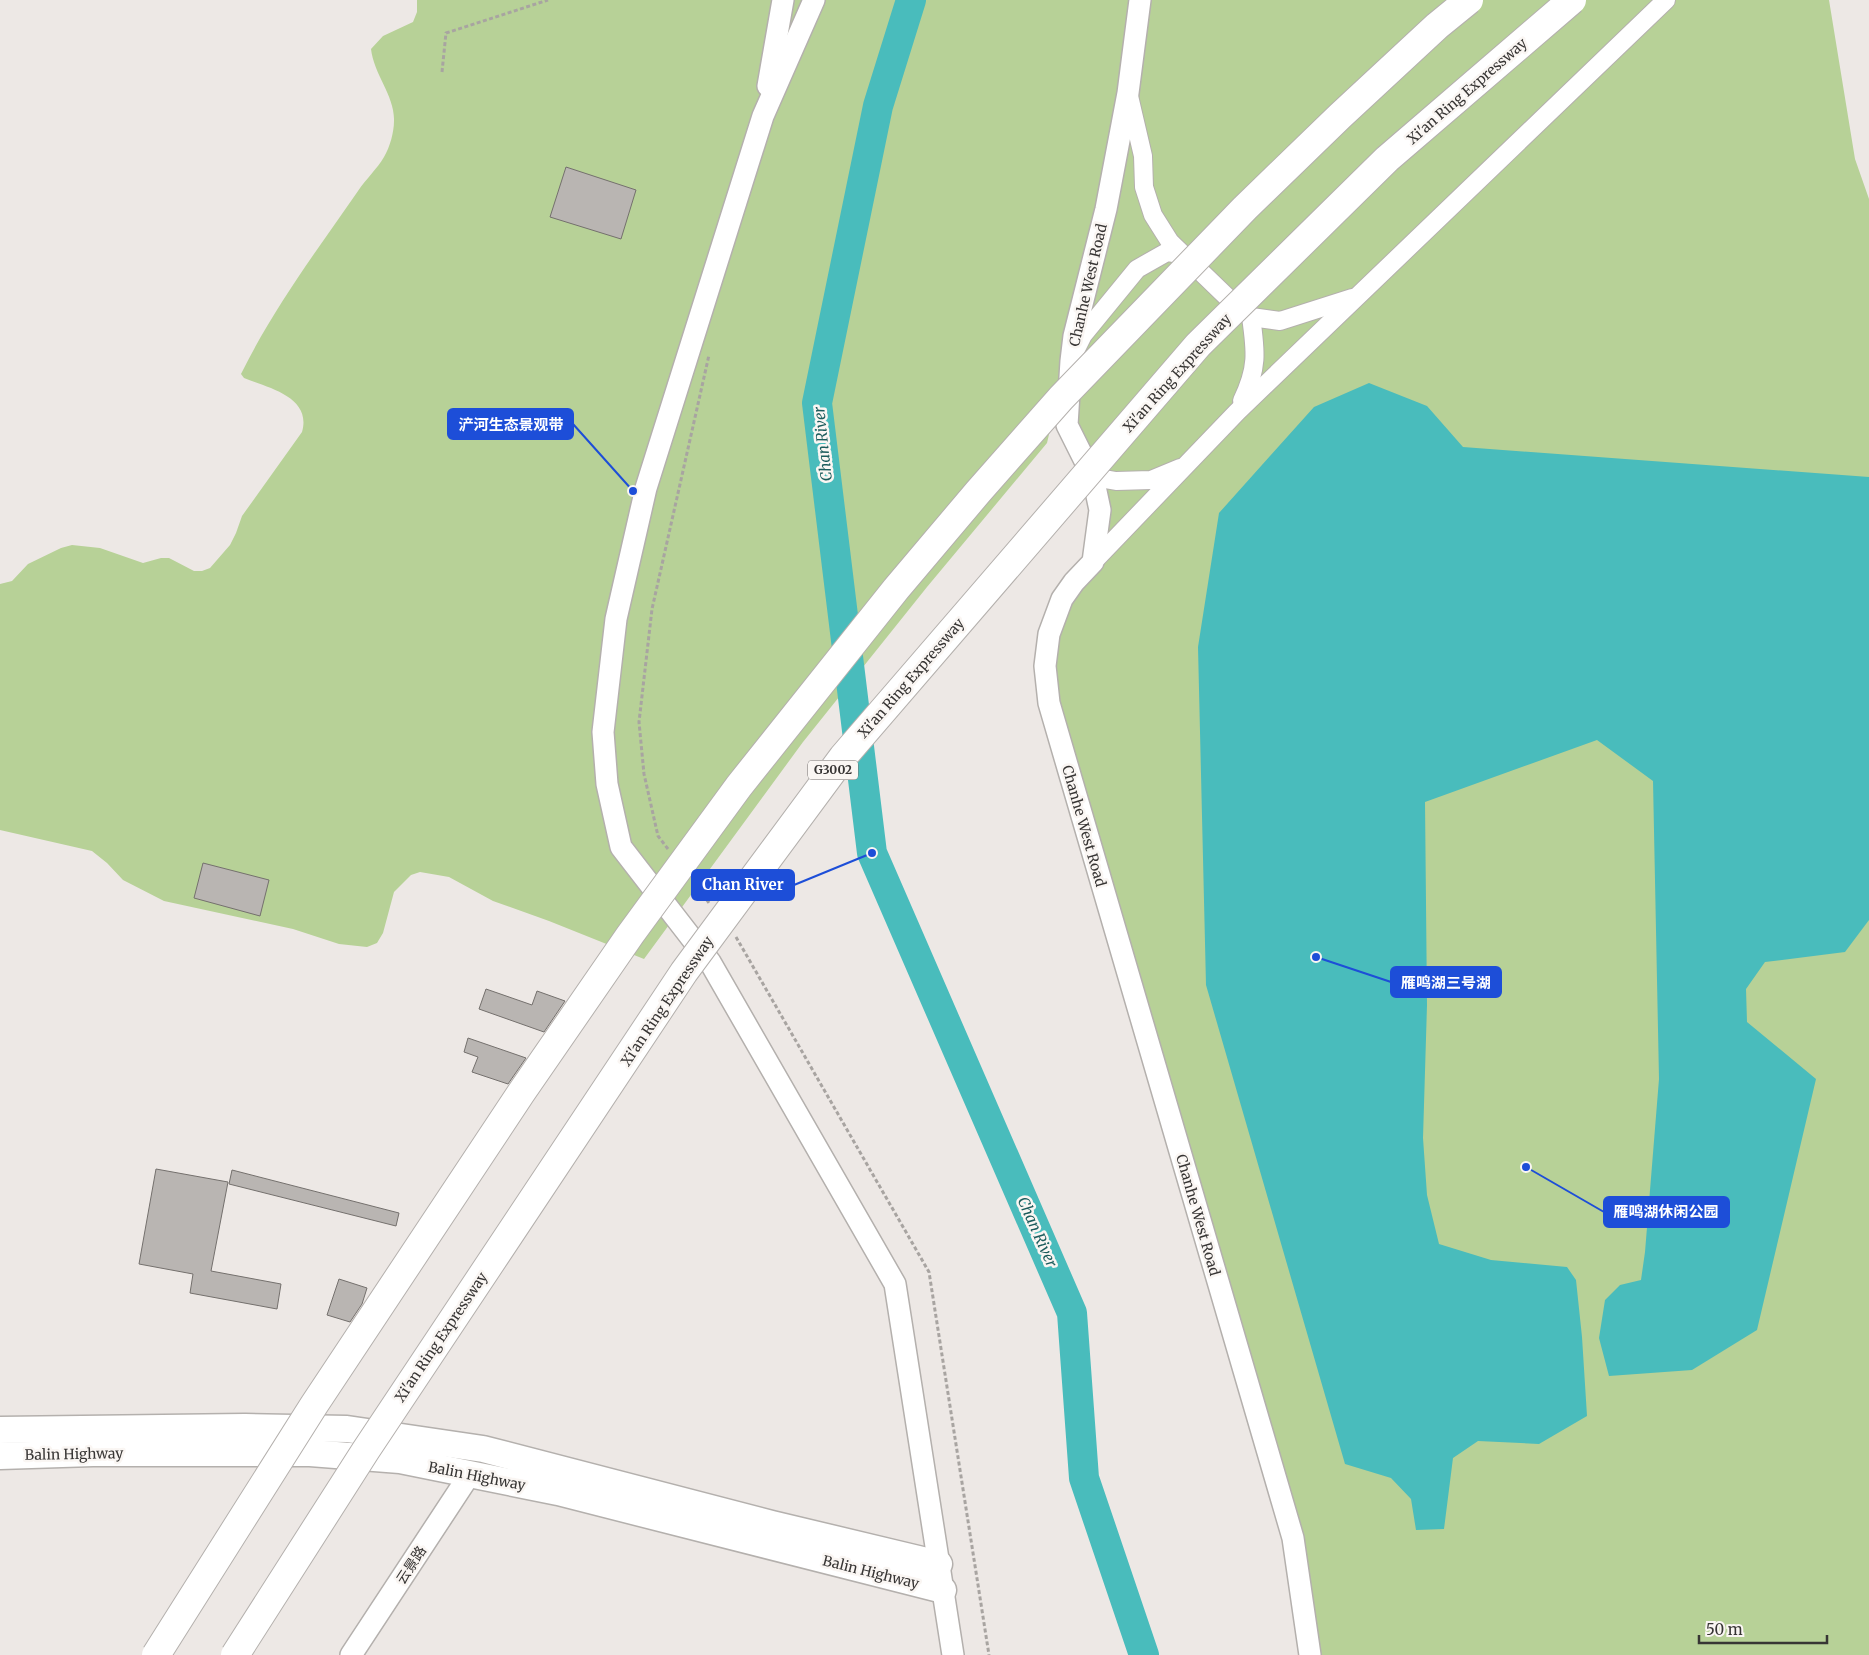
<svg xmlns="http://www.w3.org/2000/svg" width="1869" height="1655" viewBox="0 0 1869 1655" font-family="Merriweather,'Noto Sans SC',serif">
  <rect width="100%" height="100%" fill="#ede8e5"/>
  <!-- green -->
  <path fill="#b7d197" d="M 417,0 L 1829,0 L 1855,159 L 1869,199 L 1869,1655 L 1310,1655 L 1293,1538 L 1045,666 L 1100,510 L 1079,447 L 1073,332 L 1047,443 L 927,587 L 803,742 L 644,959 L 549,921 L 493,901 L 449,877 L 420,872 L 411,875 L 394,892 L 383,933 L 377,943 L 367,947 L 339,944 L 293,929 L 164,901 L 123,880 L 107,863 L 92,851 L 0,830 L 0,584 L 12,581 L 28,564 L 61,548 L 72,545 L 100,548 L 143,563 L 161,558 L 169,558 L 194,571 L 202,571 L 210,568 L 230,545 L 236,533 L 242,516 L 302,432 C 312,397 269,388 244,378 L 241,374 C 273,309 317,250 358,191 C 366,179 377,169 384,157 C 390,147 394,132 394,121 C 395,96 374,75 371,49 L 383,36 L 413,22 L 417,12 Z"/>
  <!-- water -->
  <polygon fill="#49bcbc" points="1369,383 1427,406 1463,447 1869,477 1869,920 1845,952 1765,962 1746,989 1747,1022 1816,1079 1757,1330 1692,1370 1609,1376 1599,1338 1605,1300 1620,1285 1641,1280 1645,1252 1659,1079 1653,781 1597,740 1425,802 1427,1005 1423,1138 1427,1195 1439,1244 1491,1260 1567,1267 1576,1280 1582,1337 1587,1416 1539,1444 1478,1441 1453,1458 1444,1529 1416,1530 1411,1499 1391,1478 1345,1464 1206,985 1198,647 1219,513 1314,407"/>
  <g fill="none" stroke-linecap="round" stroke-linejoin="round">
    <!-- river -->
    <polyline stroke="#49bcbc" stroke-width="30" points="911,0 878,106 817,403 872,853 1072,1313 1084,1478 1144,1655"/>
  </g>
  <!-- building -->
  <g fill="#b9b5b2" stroke="#74706d">
    <polygon points="566,167 636,190 621,239 550,217"/>
    <polygon points="203,863 269,880 260,916 194,898"/>
    <polygon points="486,989 532,1005 537,991 565,1001 544,1032 479,1009"/>
    <polygon points="468,1038 526,1058 508,1084 472,1072 478,1057 464,1052"/>
    <polygon points="156,1169 228,1182 211,1271 281,1284 277,1309 190,1293 193,1274 139,1264"/>
    <polygon points="232,1170 399,1213 396,1226 229,1184"/>
    <polygon points="339,1279 367,1288 362,1304 350,1322 327,1315"/>
  </g>
  <g fill="none" stroke-linecap="round" stroke-linejoin="round">
    <!-- minor casing -->
    <g stroke="#b4b0ad" stroke-width="20">
      <g id="minor">
        <polyline points="1129,96 1143,156 1144,187 1153,215 1170,242 1229,299 1251,317 1280,321 1352,298"/>
        <polyline points="1075,351 1083,335 1137,269 1167,252 1184,255"/>
        <path d="M 1242,401 C 1258,368 1256,352 1251,317"/>
        <polyline points="1093,477 1116,481 1151,480 1180,468"/>
        <polyline points="1093,562 1237,412 1666,0"/>
      </g>
    </g>
    <!-- tertiary casing -->
    <g stroke="#b4b0ad" stroke-width="24">
      <g id="tertiary">
        <polyline points="814,0 763,116 646,488 616,619 603,732 607,784 621,847 710,962 895,1284 953,1655"/>
        <polyline points="1140,0 1128,93 1106,209 1074,336 1071,361 1067,425 1093,477 1100,510 1093,562 1074,582 1062,599 1049,634 1045,666 1049,703 1293,1538 1310,1655"/>
        <polyline points="768,86 783,0"/>
        <polyline points="351,1655 470,1474"/>
      </g>
    </g>
    <!-- primary casing -->
    <g stroke="#b4b0ad" stroke-width="29">
      <g id="primary">
        <polyline points="0,1430 245,1427 347,1429 483,1449 772,1524 939,1564"/>
        <polyline points="0,1456 93,1453 310,1453 400,1460 558,1492 943,1590"/>
      </g>
    </g>
    <!-- path -->
    <g stroke="#a8a4a1" stroke-width="3" stroke-dasharray="4 2.5" stroke-linecap="butt">
      <polyline points="442,72 446,33 548,0"/>
      <polyline points="668,849 658,836 644,774 639,722 652,609 709,355"/>
      <polyline points="695,884 709,903"/>
      <polyline points="736,937 929,1272 989,1655"/>
    </g>
    <!-- minor -->
    <use href="#minor" stroke="#fff" stroke-width="18"/>
    <!-- tertiary -->
    <use href="#tertiary" stroke="#fff" stroke-width="21"/>
    <!-- primary -->
    <use href="#primary" stroke="#fff" stroke-width="26"/>
    <!-- motorway-bridge casing -->
    <g stroke="#b4b0ad" stroke-width="30" stroke-linecap="butt">
      <g id="motorway-bridge">
        <polyline points="156,1655 314,1405 521,1093 630,935 739,786 896,589 978,492 1061,398 1245,208 1340,116 1437,26 1469,0"/>
        <polyline points="235,1655 366,1450 684,972 843,757 1198,345 1387,159 1572,0"/>
      </g>
    </g>
    <!-- motorway-bridge -->
    <use href="#motorway-bridge" stroke="#fff" stroke-width="28"/>
  </g>
  <g text-anchor="middle" stroke-width="5" stroke-linejoin="round" paint-order="stroke">
    <!-- shield labels -->
    <rect fill="#faf6f3" stroke="#726f6d" stroke-width="1" x="808" y="760.5" width="50" height="19" rx="4"/>
    <g font-size="12" font-weight="bold" fill="#373534">
      <text x="833" y="774">G3002</text>
    </g>
    <!-- street labels -->
    <g font-size="14" fill="#373534" stroke="#faf6f3">
      <text transform="translate(1467 91) rotate(-41)" y="5">Xi'an Ring Expressway</text>
      <text transform="translate(1088 285) rotate(-77)" y="5">Chanhe West Road</text>
      <text transform="translate(1177 373) rotate(-48)" y="5">Xi'an Ring Expressway</text>
      <text transform="translate(911 678) rotate(-49)" y="5">Xi'an Ring Expressway</text>
      <text transform="translate(1084 826) rotate(74)" y="5">Chanhe West Road</text>
      <text transform="translate(667 1001) rotate(-56)" y="5">Xi'an Ring Expressway</text>
      <text transform="translate(1198 1215) rotate(74)" y="5">Chanhe West Road</text>
      <text transform="translate(441 1337) rotate(-56)" y="5">Xi'an Ring Expressway</text>
      <text transform="translate(74 1454) rotate(-1)" y="5">Balin Highway</text>
      <text transform="translate(477 1476) rotate(11)" y="5">Balin Highway</text>
      <text transform="translate(411 1565) rotate(-57)" y="5">云景路</text>
      <text transform="translate(871 1572) rotate(14)" y="5">Balin Highway</text>
    </g>
    <!-- water labels -->
    <g font-size="15" font-style="italic" fill="#1b5c5c" stroke="#faf6f3">
      <text transform="translate(823 444) rotate(-96)" y="5">Chan River</text>
      <text transform="translate(1037 1232) rotate(66)" y="5">Chan River</text>
    </g>
  </g>
  <!-- callouts -->
  <path fill="none" stroke="#1d4ed8" stroke-width="2" d="M633 491L573 424M872 853L794 885M1316 957L1391 982M1526 1167L1604 1212"/>
  <g fill="#1d4ed8" stroke="#faf6f3" stroke-width="2">
    <circle cx="633" cy="491" r="5"/>
    <circle cx="872" cy="853" r="5"/>
    <circle cx="1316" cy="957" r="5"/>
    <circle cx="1526" cy="1167" r="5"/>
  </g>
  <g fill="#1d4ed8" stroke="#1d4ed8" stroke-width="2">
    <rect x="448" y="409" width="125" height="30" rx="5"/>
    <rect x="692" y="870" width="102" height="30" rx="5"/>
    <rect x="1391" y="967" width="110" height="30" rx="5"/>
    <rect x="1604" y="1197" width="125" height="30" rx="5"/>
  </g>
  <g font-size="15" text-anchor="middle" font-weight="bold" fill="#fff">
    <text x="511" y="430">浐河生态景观带</text>
    <text x="743" y="890">Chan River</text>
    <text x="1446" y="988">雁鸣湖三号湖</text>
    <text x="1666" y="1217">雁鸣湖休闲公园</text>
  </g>
  <!-- scale -->
  <path d="M1699 1635v8h128v-8" fill="none" stroke="#373534" stroke-width="2.5"/>
  <text x="1706" y="1635" font-size="15" fill="#373534" stroke="#faf6f3" stroke-width="4" paint-order="stroke">50 m</text>
</svg>
